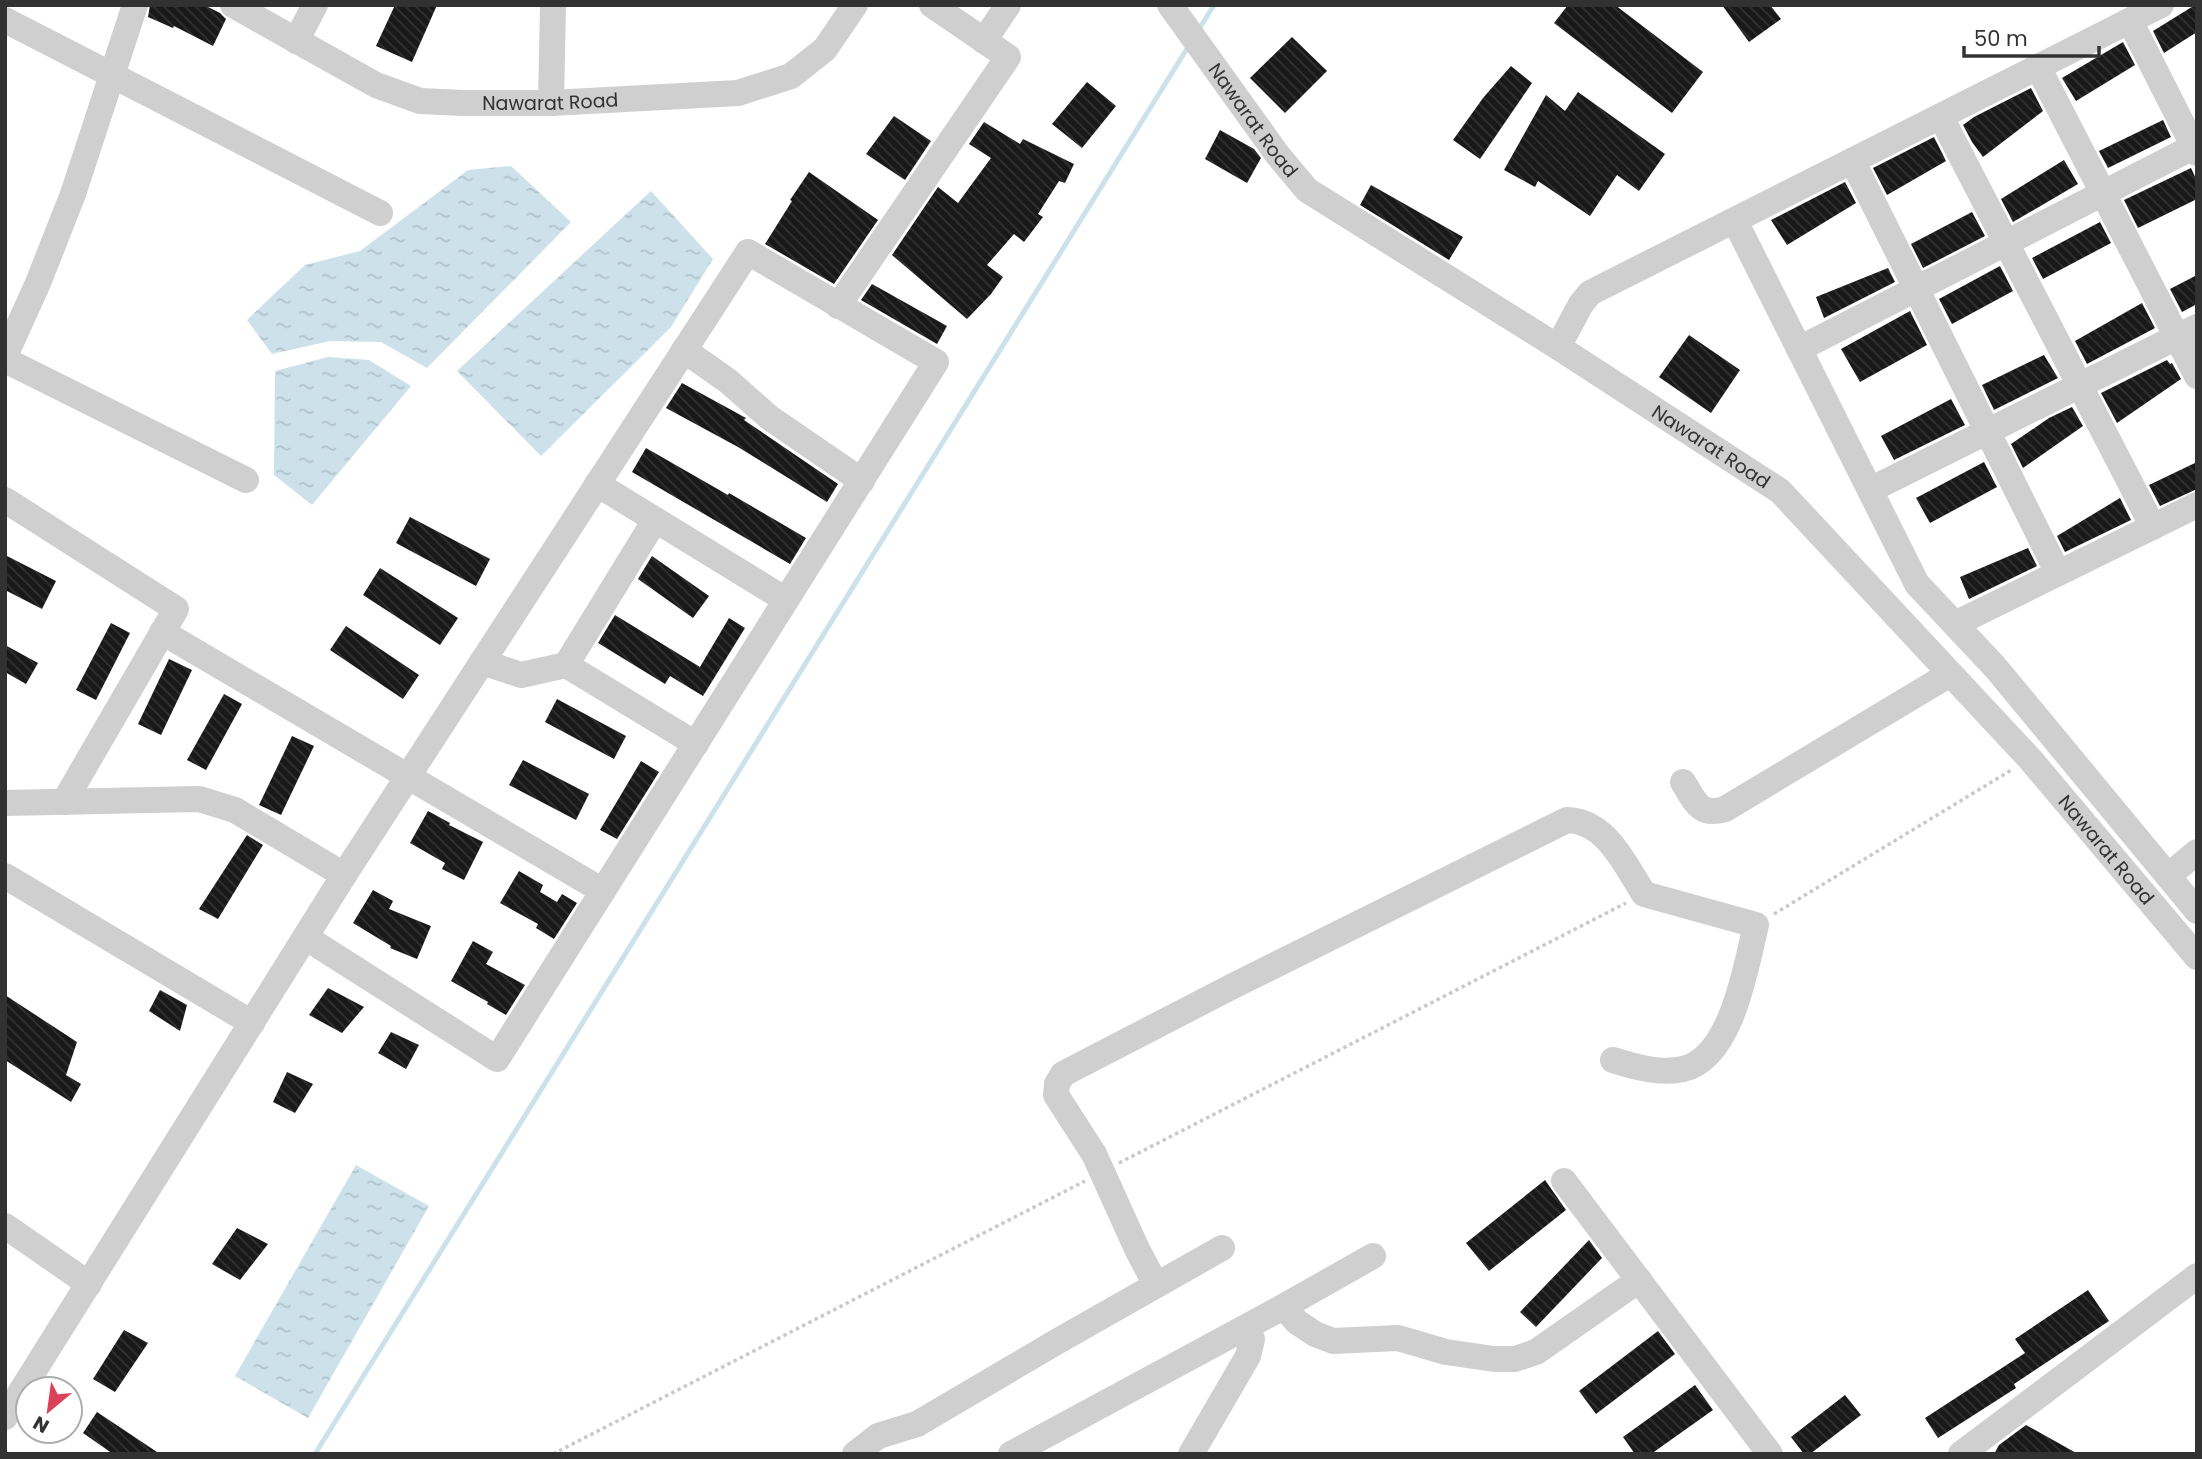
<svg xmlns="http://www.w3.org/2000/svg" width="2202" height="1459" viewBox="0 0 2202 1459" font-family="Poppins,sans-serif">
  <defs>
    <pattern id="water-ripples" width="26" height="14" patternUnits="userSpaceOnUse" patternTransform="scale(1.75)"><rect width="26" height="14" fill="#cce1ea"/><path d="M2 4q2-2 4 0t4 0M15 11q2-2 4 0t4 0" fill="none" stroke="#b0c2c9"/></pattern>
    <pattern id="building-back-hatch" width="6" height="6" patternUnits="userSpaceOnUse" patternTransform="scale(1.75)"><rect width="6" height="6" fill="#191919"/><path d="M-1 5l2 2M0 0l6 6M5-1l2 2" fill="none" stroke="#323232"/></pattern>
  </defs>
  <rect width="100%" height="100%" fill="#fff"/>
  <!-- water -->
  <g fill="url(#water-ripples)">
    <polygon points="511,166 571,222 427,368 381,342 330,341 272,354 247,320 305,265 360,251 468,170"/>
    <polygon points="651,191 713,259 671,327 541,456 457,371"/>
    <polygon points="328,357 369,360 411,386 312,505 274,475 275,371"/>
    <polygon points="356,1165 429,1206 308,1418 235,1376"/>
  </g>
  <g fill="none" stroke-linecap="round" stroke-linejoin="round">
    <!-- stream -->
    <g stroke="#cce1ea" stroke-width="5">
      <polyline points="1199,29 1214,5"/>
      <polyline points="315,1454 1188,47"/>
    </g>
  </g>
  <!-- building -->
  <g fill="url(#building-back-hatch)">
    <polygon points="150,5 204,5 220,13 226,19 213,46 174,26 173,28 148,17"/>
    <polygon points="395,5 437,5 412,62 376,46"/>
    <polygon points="1568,5 1615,5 1703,72 1672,113 1554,23"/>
    <polygon points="1722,5 1770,5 1781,19 1749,42"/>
    <polygon points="2195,5 2197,5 2197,32 2164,53 2153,31"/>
    <polygon points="1292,37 1327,71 1285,113 1250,78"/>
    <polygon points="2123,42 2135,65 2076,101 2062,78"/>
    <polygon points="1511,66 1532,83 1480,159 1453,140 1483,98"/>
    <polygon points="1087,82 1116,106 1082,148 1052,124"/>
    <polygon points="2031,88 2043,111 1983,157 1972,142 1963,125 1974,117"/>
    <polygon points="1578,92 1665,154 1639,191 1617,175 1590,216 1538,181 1535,187 1504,170 1546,95 1565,111"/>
    <polygon points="894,116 931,141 905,180 866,154"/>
    <polygon points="2163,120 2171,137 2108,168 2099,151"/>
    <polygon points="984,122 1020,144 1023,139 1074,164 1065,183 1059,181 1038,214 1043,217 1024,242 1014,234 987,265 1003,277 991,294 967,319 892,255 938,187 958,203 991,158 969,144"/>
    <polygon points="1220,130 1254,149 1261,158 1247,183 1205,159"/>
    <polygon points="1934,137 1946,161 1887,195 1873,168"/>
    <polygon points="2064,160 2078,184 2013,222 2001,199"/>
    <polygon points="2191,168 2197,181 2197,199 2138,228 2124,200"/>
    <polygon points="809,172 878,220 834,284 765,244 792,201 790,200"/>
    <polygon points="1845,182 1856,203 1787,245 1771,220"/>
    <polygon points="1371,185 1463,237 1449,260 1360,205"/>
    <polygon points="1972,212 1985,236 1923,268 1911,244"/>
    <polygon points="2100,222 2111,243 2043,279 2032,258"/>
    <polygon points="2000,266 2013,291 1952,324 1939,299"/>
    <polygon points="1888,268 1895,282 1824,318 1816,297"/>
    <polygon points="2197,275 2197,304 2182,312 2170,289"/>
    <polygon points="872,284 947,326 937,344 861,300"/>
    <polygon points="2142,303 2155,328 2087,364 2075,341"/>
    <polygon points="1910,311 1927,345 1860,382 1841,349"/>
    <polygon points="1689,335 1740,370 1711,413 1659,377"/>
    <polygon points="2044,355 2058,378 1994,410 1982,385"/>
    <polygon points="2167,360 2170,364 2172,363 2181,379 2117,423 2101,393"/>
    <polygon points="682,383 746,418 744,420 838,484 827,502 738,447 666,408"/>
    <polygon points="1951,399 1965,425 1894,460 1881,436"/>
    <polygon points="2072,407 2083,426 2023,468 2011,444 2049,418"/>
    <polygon points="646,448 728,495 729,493 806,538 790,564 632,472"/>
    <polygon points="1984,462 1997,487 1930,523 1916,498"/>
    <polygon points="2197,462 2197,489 2160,506 2149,485"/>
    <polygon points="2120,498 2131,520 2065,552 2057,536"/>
    <polygon points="410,517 490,559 476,586 396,543"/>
    <polygon points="2028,548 2037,566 1969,599 1960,577"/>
    <polygon points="5,555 56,581 42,609 5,590"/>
    <polygon points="652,556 709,596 693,618 638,579"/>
    <polygon points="380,568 458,618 440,645 363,595"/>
    <polygon points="615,615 700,667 729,618 745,628 703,696 670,676 665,684 598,643"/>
    <polygon points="111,623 130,633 96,700 76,690"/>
    <polygon points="346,626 419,675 403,699 330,650"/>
    <polygon points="5,645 38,663 26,684 5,672"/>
    <polygon points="169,659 192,670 161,735 138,724"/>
    <polygon points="224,694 242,704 206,770 187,760"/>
    <polygon points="557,699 626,736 614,759 545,722"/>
    <polygon points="292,736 314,746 281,815 259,805"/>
    <polygon points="523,760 589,794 576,820 509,785"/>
    <polygon points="641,761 659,772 617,839 600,830"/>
    <polygon points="428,811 450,823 449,825 483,842 464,880 442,869 445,863 410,843"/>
    <polygon points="247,835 263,845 218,919 199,909"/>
    <polygon points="519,871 543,885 540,892 557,902 562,894 577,903 554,939 536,928 538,924 500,903"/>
    <polygon points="373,890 393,901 389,909 431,926 417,959 390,948 391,946 353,923"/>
    <polygon points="473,941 493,952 486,964 525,985 506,1015 487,1004 488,1002 451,981"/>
    <polygon points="328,988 364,1007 342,1033 309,1015"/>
    <polygon points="160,990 187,1005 180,1031 149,1011"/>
    <polygon points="5,995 77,1042 66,1075 81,1084 71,1102 5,1060"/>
    <polygon points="391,1032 419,1045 406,1069 378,1053"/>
    <polygon points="287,1072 313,1084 295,1113 273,1102"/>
    <polygon points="1545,1180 1566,1210 1489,1271 1466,1243"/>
    <polygon points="237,1228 268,1244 240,1280 212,1264"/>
    <polygon points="1589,1240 1602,1258 1536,1327 1520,1312"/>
    <polygon points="2088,1290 2109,1321 2014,1384 2016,1388 1938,1438 1925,1418 2025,1353 2015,1339"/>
    <polygon points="124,1330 148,1343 115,1392 93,1379"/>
    <polygon points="1658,1331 1675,1354 1596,1414 1579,1391"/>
    <polygon points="1695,1385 1713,1410 1651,1454 1635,1454 1623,1437"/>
    <polygon points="1845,1395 1861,1415 1810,1454 1804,1454 1791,1437"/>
    <polygon points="97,1412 160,1454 113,1454 83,1433"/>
    <polygon points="2026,1425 2078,1454 1994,1454 1999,1445"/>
  </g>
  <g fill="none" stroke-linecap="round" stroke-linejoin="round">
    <!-- path -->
    <g stroke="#c9c9c9" stroke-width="3.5" stroke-dasharray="3.5 3.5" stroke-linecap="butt">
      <polyline points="1774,914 2013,769"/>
      <polyline points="1119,1163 1626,903"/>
      <polyline points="553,1454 1085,1181"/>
    </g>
    <!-- minor -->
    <g stroke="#cfcfcf" stroke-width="26">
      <path id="s1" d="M 233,5 L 376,85 L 420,101 L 464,103 L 551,103 L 738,93 L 791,76 L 825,49 L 855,5"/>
      <path id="s2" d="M 1170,5 L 1277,154 L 1307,190 L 1558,347 L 1780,491 L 2030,759 L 2197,957"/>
      <polyline points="5,20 380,213"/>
      <polyline points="2130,21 2197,153"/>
      <polyline points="296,41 315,5"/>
      <polyline points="984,41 1008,5"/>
      <polyline points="2038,67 2197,376"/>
      <polyline points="551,103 553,5"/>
      <polyline points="1941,117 2153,527"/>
      <polyline points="1853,162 2058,573"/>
      <polyline points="1735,221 1917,584 1995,667 2197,911"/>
      <polyline points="838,306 1008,57 932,5"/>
      <polyline points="1558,347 1581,304 1590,293 2161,5"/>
      <polyline points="1799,349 2197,145"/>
      <polyline points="684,350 728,381 770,418 862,481"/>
      <polyline points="5,356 38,283 73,194 135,5"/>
      <polyline points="5,360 246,480"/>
      <polyline points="597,484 786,600"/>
      <polyline points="1870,490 2197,327"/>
      <polyline points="5,500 176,609 64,802"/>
      <polyline points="1955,624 2197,505"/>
      <polyline points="162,632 603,891"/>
      <polyline points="482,662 521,675 566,665 655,520"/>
      <polyline points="566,665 696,744"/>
      <path d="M 1683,782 C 1695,801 1699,817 1725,809 L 1950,674"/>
      <polyline points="5,803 199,799 235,810 344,875"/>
      <polyline points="5,876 252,1023"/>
      <polyline points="2168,876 2197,852"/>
      <polyline points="1564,1181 1770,1454"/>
      <polyline points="5,1226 89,1284"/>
      <path d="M 1156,1285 L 1137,1249 L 1094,1154 L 1056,1095 L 1057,1084 L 1063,1074 L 1231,987 L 1567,820 C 1607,821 1625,865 1644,894 L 1756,925 C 1746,966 1732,1058 1683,1069 C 1660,1074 1635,1067 1613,1060"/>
      <polyline points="1284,1307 1297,1322 1315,1334 1333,1341 1398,1338 1446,1352 1494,1359 1515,1359 1536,1352 1639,1280"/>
      <polyline points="5,1417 344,875 748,252 936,362 497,1059 305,937"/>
      <polyline points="855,1454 878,1436 917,1424 1058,1341 1222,1248"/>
      <polyline points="1011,1454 1274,1312 1373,1256"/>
      <polyline points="1191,1454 1248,1356 1252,1339 1247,1327"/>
      <polyline points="1961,1454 2197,1276"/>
    </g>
  </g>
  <g text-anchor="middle" stroke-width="7" stroke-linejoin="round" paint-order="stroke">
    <!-- street labels -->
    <g font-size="19" fill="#323232" stroke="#fff">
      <text dy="7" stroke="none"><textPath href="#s1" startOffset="341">Nawarat Road</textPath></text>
      <text dy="7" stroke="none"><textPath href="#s2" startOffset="142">Nawarat Road</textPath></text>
      <text dy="7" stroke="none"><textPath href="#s2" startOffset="709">Nawarat Road</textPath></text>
      <text dy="7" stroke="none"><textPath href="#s2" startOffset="1276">Nawarat Road</textPath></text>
    </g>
  </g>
  <!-- border -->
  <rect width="2202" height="1459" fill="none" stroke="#323232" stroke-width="14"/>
  <!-- north arrow -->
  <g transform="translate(49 1410) rotate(209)"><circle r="33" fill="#ffffff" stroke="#adadad" stroke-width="2"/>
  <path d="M0-5L12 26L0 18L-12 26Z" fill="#dc415a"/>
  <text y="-10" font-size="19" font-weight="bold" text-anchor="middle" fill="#323232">N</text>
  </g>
  <!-- scale -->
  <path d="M1964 46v10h135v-10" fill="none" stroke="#323232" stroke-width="3.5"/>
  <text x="1974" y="46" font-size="21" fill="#323232" stroke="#ffffff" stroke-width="5" paint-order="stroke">50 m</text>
</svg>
